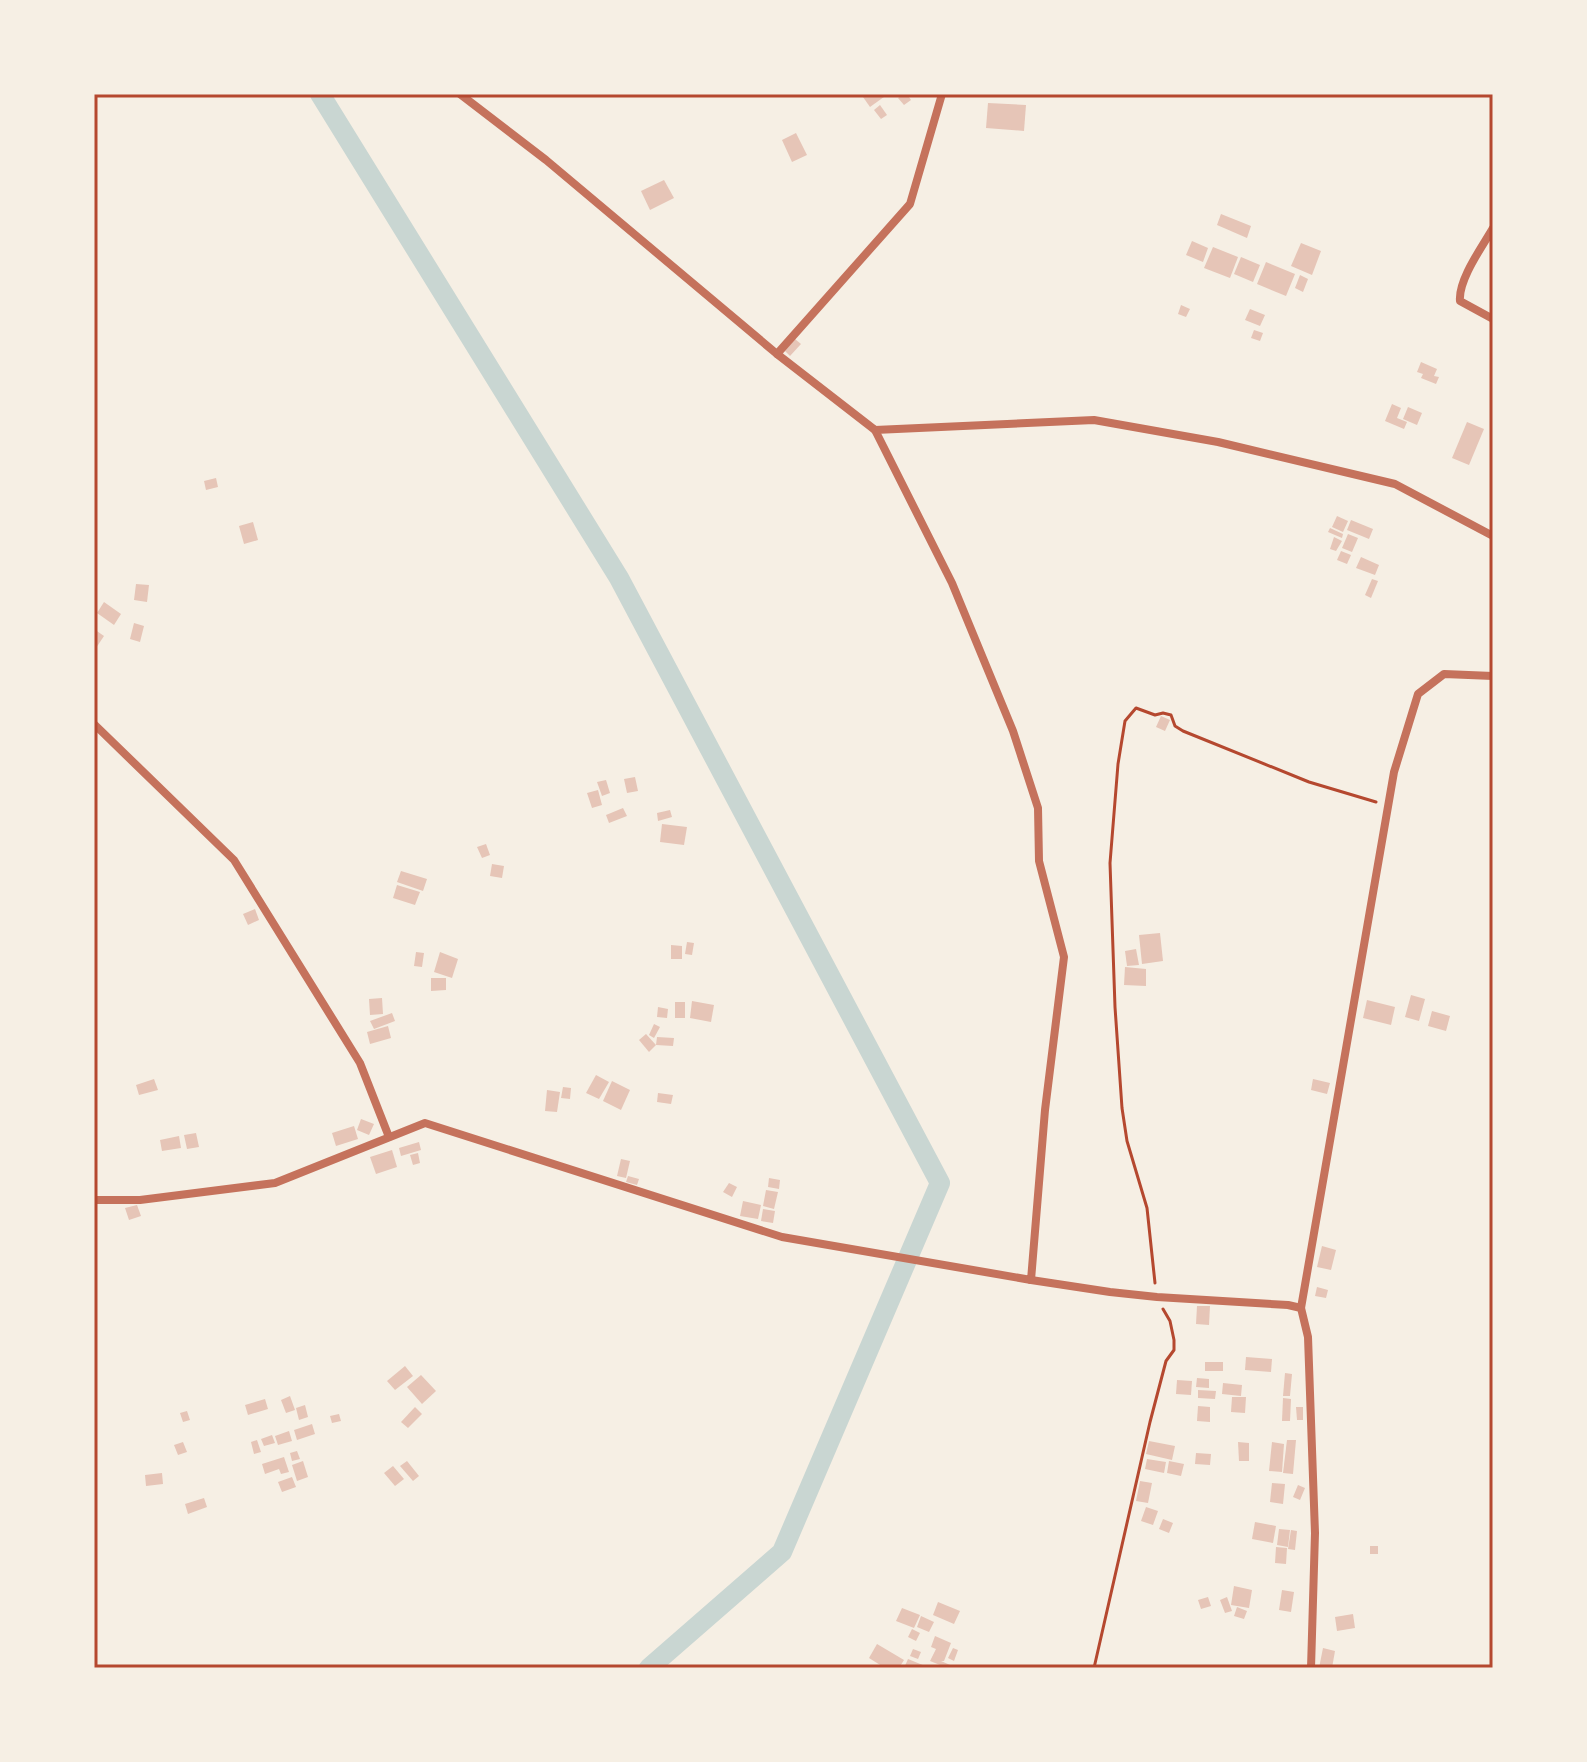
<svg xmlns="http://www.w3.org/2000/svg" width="1587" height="1762" viewBox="0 0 1587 1762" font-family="Montserrat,sans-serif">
  <rect width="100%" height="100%" fill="#f6efe4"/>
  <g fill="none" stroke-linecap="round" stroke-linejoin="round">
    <!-- canal -->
    <polyline stroke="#c9d6d2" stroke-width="20" points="320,94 619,578 940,1183 782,1552 649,1668"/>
  </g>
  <!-- building -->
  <g fill="#e6c5b7">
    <polygon points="868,94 888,94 870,107 863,97"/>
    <polygon points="904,94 907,94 911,100 904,105 898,98"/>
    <polygon points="988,103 1026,105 1024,131 986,128"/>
    <polygon points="880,105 887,115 881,119 874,110"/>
    <polygon points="796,133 807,155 792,162 782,140"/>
    <polygon points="664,180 674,198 650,210 641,191"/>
    <polygon points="1221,214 1251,226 1247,238 1217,225"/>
    <polygon points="1192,241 1208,248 1203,262 1186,255"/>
    <polygon points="1301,243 1321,251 1312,275 1291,266"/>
    <polygon points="1213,247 1238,257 1230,278 1204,268"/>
    <polygon points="1241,257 1260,265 1253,282 1234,274"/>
    <polygon points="1266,262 1295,274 1286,296 1257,284"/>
    <polygon points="1300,275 1308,279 1303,292 1295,288"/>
    <polygon points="1181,305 1190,309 1186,317 1178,314"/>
    <polygon points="1250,309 1265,315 1260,326 1245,320"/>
    <polygon points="1254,330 1263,333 1260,341 1251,338"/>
    <polygon points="795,339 801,344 790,356 785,351"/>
    <polygon points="1421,362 1437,369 1434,376 1439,377 1436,384 1421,378 1423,374 1417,372"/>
    <polygon points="1392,404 1401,408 1397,418 1407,422 1404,429 1385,421"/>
    <polygon points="1408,407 1422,413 1417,425 1403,419"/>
    <polygon points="1467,422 1484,429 1469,465 1452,458"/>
    <polygon points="216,478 218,487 206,490 204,481"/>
    <polygon points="1337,516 1348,521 1343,532 1332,527"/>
    <polygon points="1351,520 1373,529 1369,539 1347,530"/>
    <polygon points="253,522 258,540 244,544 239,526"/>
    <polygon points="1330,528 1343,534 1342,538 1328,532"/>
    <polygon points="1348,534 1358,538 1352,552 1342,548"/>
    <polygon points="1334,537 1342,541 1336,551 1330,549"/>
    <polygon points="1341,551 1351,555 1347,564 1337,560"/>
    <polygon points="1361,557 1379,565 1375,575 1356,568"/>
    <polygon points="1372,579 1378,581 1371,598 1365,595"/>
    <polygon points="136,584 149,585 147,602 134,600"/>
    <polygon points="104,602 121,614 114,625 97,613"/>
    <polygon points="134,623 144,626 140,642 130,639"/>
    <polygon points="94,629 104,636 96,648 94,646"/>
    <polygon points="1161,716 1170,720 1165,731 1156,727"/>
    <polygon points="635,777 638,791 627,793 624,779"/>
    <polygon points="606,780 610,793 602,796 597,782"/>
    <polygon points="598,790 602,805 592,808 587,793"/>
    <polygon points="623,808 627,816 609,823 606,815"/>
    <polygon points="670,810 672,817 658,821 657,813"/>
    <polygon points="662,824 687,827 684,845 660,842"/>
    <polygon points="486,844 490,855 482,858 477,847"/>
    <polygon points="492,864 504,866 502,878 490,876"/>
    <polygon points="401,871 427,879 423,891 397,882"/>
    <polygon points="397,885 420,892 415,905 393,898"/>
    <polygon points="255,909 259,920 248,925 243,914"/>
    <polygon points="1160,933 1163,961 1142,964 1139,935"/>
    <polygon points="687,942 694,943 692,955 685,954"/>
    <polygon points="671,945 682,946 682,959 671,959"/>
    <polygon points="1136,949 1139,965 1127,966 1125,951"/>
    <polygon points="416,952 424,953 422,967 414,966"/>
    <polygon points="440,952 458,959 452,978 434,972"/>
    <polygon points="1125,967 1146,969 1146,986 1124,985"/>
    <polygon points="431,978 446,978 446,990 431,991"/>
    <polygon points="1411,995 1425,999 1419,1021 1405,1017"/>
    <polygon points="382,998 383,1014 370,1015 369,999"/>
    <polygon points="1367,1000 1395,1007 1391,1025 1363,1018"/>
    <polygon points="692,1001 714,1005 711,1022 690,1018"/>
    <rect x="675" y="1002" width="10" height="16"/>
    <polygon points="658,1007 668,1009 667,1018 657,1017"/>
    <polygon points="1432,1011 1450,1016 1446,1031 1428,1026"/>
    <polygon points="392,1013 395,1021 374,1029 370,1021"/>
    <polygon points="654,1024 660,1027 654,1038 649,1035"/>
    <polygon points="388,1026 391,1038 370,1044 367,1032"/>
    <polygon points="646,1034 656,1045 649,1052 639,1040"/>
    <polygon points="657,1037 674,1038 673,1046 656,1045"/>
    <polygon points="596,1075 609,1082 599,1099 586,1093"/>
    <polygon points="154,1079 158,1090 139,1095 136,1085"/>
    <polygon points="1313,1079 1330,1083 1327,1094 1311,1090"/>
    <polygon points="612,1081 630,1090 621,1110 603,1101"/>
    <polygon points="563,1087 571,1088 570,1099 561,1098"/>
    <polygon points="547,1090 560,1092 557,1112 545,1111"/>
    <polygon points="658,1093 673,1095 671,1104 657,1102"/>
    <polygon points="361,1119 374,1124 369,1135 357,1130"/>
    <polygon points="354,1126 358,1139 336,1146 332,1133"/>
    <polygon points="196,1133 199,1147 187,1149 184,1135"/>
    <polygon points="179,1136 181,1148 162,1151 160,1140"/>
    <polygon points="419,1142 421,1150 401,1156 399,1148"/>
    <polygon points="392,1150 397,1167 376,1174 370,1157"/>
    <polygon points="418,1153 420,1163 413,1165 410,1155"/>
    <polygon points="621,1159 630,1161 626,1178 617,1176"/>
    <polygon points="628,1176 639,1179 637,1185 626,1182"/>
    <polygon points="769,1178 780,1180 779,1189 768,1187"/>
    <polygon points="729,1183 737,1187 732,1197 723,1192"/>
    <polygon points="766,1190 778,1192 774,1209 763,1206"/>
    <polygon points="743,1201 761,1205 758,1219 740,1216"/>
    <polygon points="137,1205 141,1216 129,1220 125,1208"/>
    <polygon points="763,1209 775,1211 773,1223 761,1221"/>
    <polygon points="1322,1246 1336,1250 1331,1270 1317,1267"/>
    <polygon points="1317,1287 1328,1290 1326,1298 1315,1296"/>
    <polygon points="1197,1306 1210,1306 1209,1325 1196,1324"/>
    <polygon points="1246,1357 1272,1359 1271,1372 1245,1370"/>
    <rect x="1205" y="1362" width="18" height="9"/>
    <polygon points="405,1366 413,1376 395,1390 387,1381"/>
    <polygon points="1285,1373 1292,1374 1290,1396 1283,1396"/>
    <polygon points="421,1375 436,1391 422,1404 407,1387"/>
    <polygon points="1197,1378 1209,1379 1209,1388 1196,1387"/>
    <polygon points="1177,1380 1192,1381 1191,1395 1176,1394"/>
    <polygon points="1223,1383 1242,1385 1241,1396 1222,1394"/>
    <polygon points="1198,1390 1216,1391 1215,1399 1198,1398"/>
    <polygon points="290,1396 295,1410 286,1413 281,1400"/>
    <polygon points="1232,1397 1246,1397 1245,1413 1231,1412"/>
    <polygon points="1283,1398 1291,1399 1290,1421 1282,1421"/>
    <polygon points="265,1399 268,1409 248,1415 245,1405"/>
    <polygon points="305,1405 308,1417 299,1420 296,1408"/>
    <polygon points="1198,1406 1210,1407 1210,1422 1197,1421"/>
    <polygon points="415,1407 422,1414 408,1428 401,1422"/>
    <polygon points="1296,1407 1303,1407 1303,1420 1297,1420"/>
    <polygon points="187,1411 190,1420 183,1422 180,1413"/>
    <polygon points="339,1414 341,1421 332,1423 330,1416"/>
    <polygon points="312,1424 315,1434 297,1440 294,1430"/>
    <polygon points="289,1431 292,1441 278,1445 275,1436"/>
    <polygon points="272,1435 275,1443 264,1446 261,1439"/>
    <polygon points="257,1440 261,1452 254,1454 251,1442"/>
    <polygon points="1287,1440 1296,1440 1293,1474 1283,1473"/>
    <polygon points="1149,1441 1175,1446 1172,1460 1146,1454"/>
    <polygon points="183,1442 187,1452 178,1455 174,1445"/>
    <polygon points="1238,1442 1249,1443 1249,1461 1239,1461"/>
    <polygon points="1272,1442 1284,1444 1282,1472 1269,1471"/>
    <polygon points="297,1451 300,1459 292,1461 290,1453"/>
    <polygon points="1196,1453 1211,1454 1210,1465 1195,1464"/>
    <polygon points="284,1457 289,1472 281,1474 279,1469 265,1474 262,1464"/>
    <polygon points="1147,1459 1166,1462 1164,1473 1145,1469"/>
    <polygon points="303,1461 308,1477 297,1481 292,1465"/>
    <polygon points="407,1461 419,1476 413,1481 400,1466"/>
    <polygon points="1169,1461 1184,1464 1181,1476 1167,1473"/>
    <polygon points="393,1466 404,1479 395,1486 384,1473"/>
    <polygon points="162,1473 163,1484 146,1486 145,1475"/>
    <polygon points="292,1477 296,1487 282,1492 278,1482"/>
    <polygon points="1140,1481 1152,1483 1148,1503 1136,1501"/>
    <polygon points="1272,1483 1285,1484 1283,1504 1270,1502"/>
    <polygon points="1298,1485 1305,1488 1300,1500 1293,1497"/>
    <polygon points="204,1498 207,1507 188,1514 185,1504"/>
    <polygon points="1146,1507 1158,1511 1153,1525 1141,1521"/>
    <polygon points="1163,1519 1173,1523 1169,1533 1159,1529"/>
    <polygon points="1255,1522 1276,1526 1273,1543 1252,1539"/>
    <polygon points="1279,1529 1290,1530 1288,1547 1277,1545"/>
    <polygon points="1291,1530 1297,1531 1295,1550 1288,1549"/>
    <rect x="1370" y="1546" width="8" height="8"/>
    <polygon points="1276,1547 1287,1548 1286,1564 1275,1563"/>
    <polygon points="1234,1586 1252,1590 1249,1608 1231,1605"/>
    <polygon points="1282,1590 1294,1592 1291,1612 1279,1610"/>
    <polygon points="1208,1597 1211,1606 1201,1609 1198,1600"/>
    <polygon points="1227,1597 1232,1611 1225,1613 1220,1600"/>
    <polygon points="938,1602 960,1611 954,1624 933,1615"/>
    <polygon points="1237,1607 1247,1611 1244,1619 1234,1616"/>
    <polygon points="902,1608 920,1615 914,1628 896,1621"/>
    <polygon points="1353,1614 1355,1628 1337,1631 1335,1617"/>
    <polygon points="921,1616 934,1622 929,1632 917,1627"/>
    <polygon points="912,1629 920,1633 916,1641 908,1637"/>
    <polygon points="935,1636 951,1643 944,1661 941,1661 957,1668 939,1668 940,1665 930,1661 936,1649 931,1647"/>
    <polygon points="877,1644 904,1660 899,1668 885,1668 869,1658"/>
    <polygon points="953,1648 958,1650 954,1661 948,1658"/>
    <polygon points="1323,1648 1335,1651 1332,1668 1319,1668"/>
    <polygon points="913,1649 921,1652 918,1659 910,1656"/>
    <polygon points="908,1659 930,1668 904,1668"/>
  </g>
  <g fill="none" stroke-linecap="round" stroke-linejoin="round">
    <!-- path -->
    <g stroke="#b5482f" stroke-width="3">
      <polyline points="1155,1283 1147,1208 1127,1141 1122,1108 1115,1007 1110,863 1118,764 1125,721 1136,708 1155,715 1163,713 1171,715 1175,726 1183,731 1309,782 1376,802"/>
      <polyline points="1094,1668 1150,1422 1166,1361 1174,1350 1174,1340 1170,1321 1163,1309"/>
    </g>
    <!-- minor -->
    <g stroke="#c5725c" stroke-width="8">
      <polyline points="460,94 546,160 777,354 875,430 1094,420 1218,442 1395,484 1493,536"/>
      <path d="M 1493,228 C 1482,247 1458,280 1460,301 L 1493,319"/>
      <polyline points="777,354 910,204 942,94"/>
      <polyline points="94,724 234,860 360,1063 389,1137"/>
      <polyline points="94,1200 140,1200 275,1183 425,1123 782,1237 1031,1280 1045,1110 1064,957 1039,861 1038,808 1013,731 952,583 875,430"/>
      <polyline points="1031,1280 1110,1292 1157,1297 1288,1305 1301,1308 1308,1337 1315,1533 1311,1668"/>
      <polyline points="1301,1308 1394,772 1418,694 1444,674 1493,676"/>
    </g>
  </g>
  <!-- border -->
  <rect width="1587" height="1762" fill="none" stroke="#f6efe4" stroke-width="192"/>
  <rect x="96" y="96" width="1395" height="1570" fill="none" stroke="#b5482f" stroke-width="3"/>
</svg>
